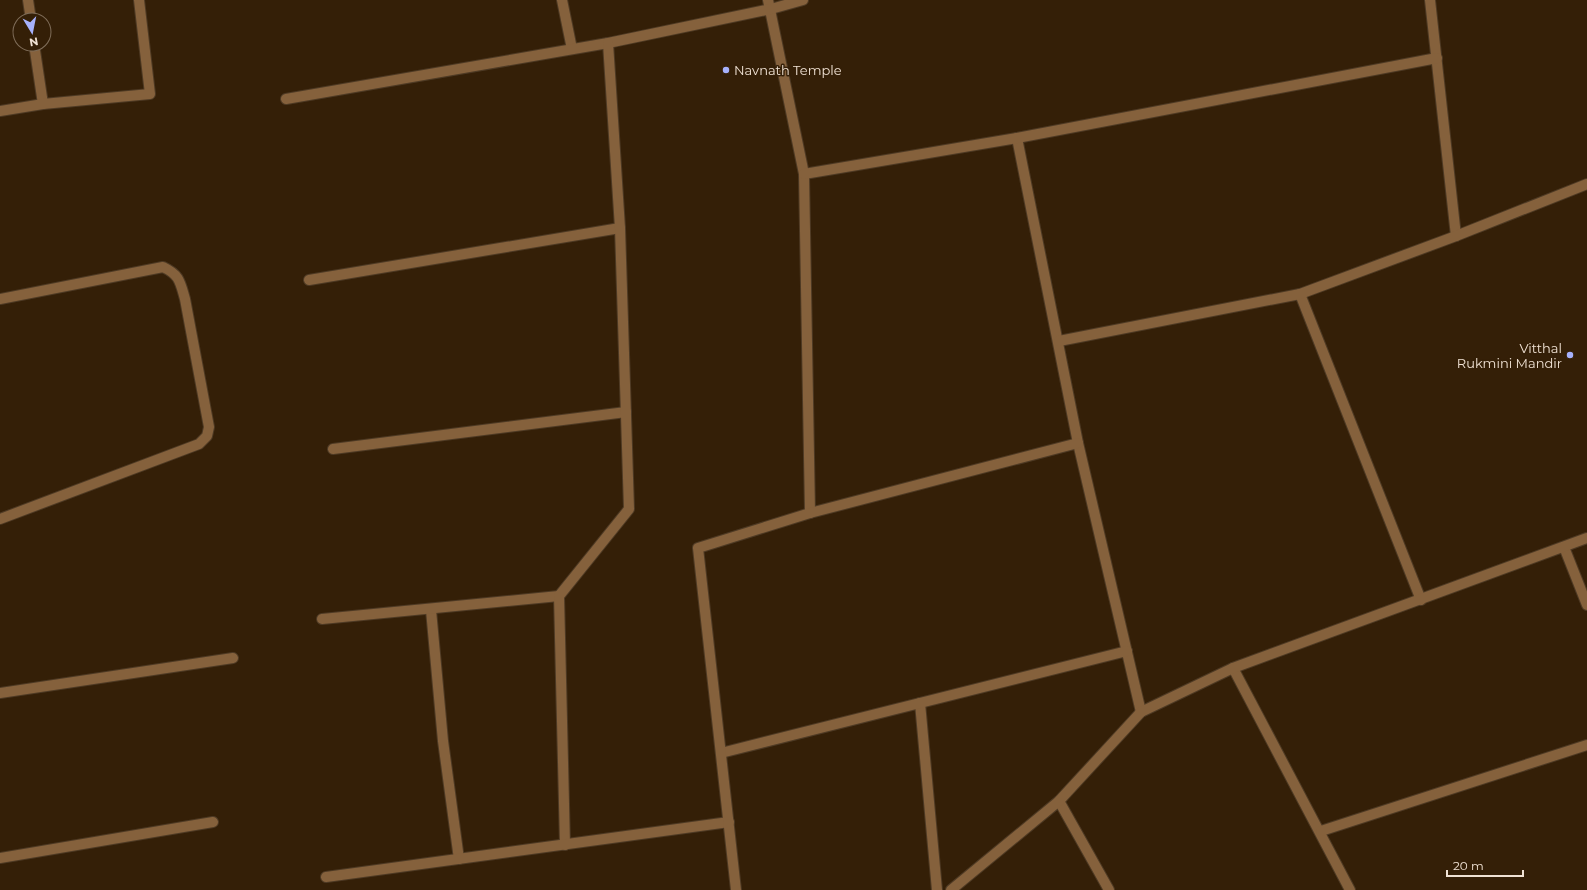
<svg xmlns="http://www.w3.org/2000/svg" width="1587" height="890" viewBox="0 0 1587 890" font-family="Montserrat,sans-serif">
  <rect width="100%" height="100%" fill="#341f07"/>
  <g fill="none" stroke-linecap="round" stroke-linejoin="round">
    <!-- minor casing -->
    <g stroke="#4e3a24" stroke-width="12">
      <g id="minor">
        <polyline points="28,0 31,20"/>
        <polyline points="562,0 572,49"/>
        <polyline points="768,0 804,174 810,513"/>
        <polyline points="1430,0 1456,236"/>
        <polyline points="34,44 43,104"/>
        <polyline points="286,99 608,43 771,9 803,0"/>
        <polyline points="0,111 43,104 150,94 139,0"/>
        <polyline points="1017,138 1078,443 1141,712"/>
        <polyline points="804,174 1017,138 1437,58"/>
        <polyline points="309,280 620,228"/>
        <polyline points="1300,294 1421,600"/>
        <path d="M 0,299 L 163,267 C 180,275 180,282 185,299 L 209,427 L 207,436 L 199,444 L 0,519"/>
        <polyline points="1059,341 1300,294 1456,236 1587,184"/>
        <polyline points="333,449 626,412"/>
        <polyline points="1564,547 1587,605"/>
        <polyline points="431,610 443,741 459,859"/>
        <polyline points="322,619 559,596"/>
        <polyline points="1233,668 1350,890"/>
        <polyline points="0,693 233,658"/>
        <polyline points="920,703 937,890"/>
        <polyline points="721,753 1127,651"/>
        <polyline points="1059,801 1109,890"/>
        <polyline points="1321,831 1587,745"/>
        <polyline points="565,845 559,596 629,509 620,228 608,43"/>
        <polyline points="0,858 213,822"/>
        <polyline points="326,877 729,822"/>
        <polyline points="736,890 698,548 810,513 1078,443"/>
        <polyline points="951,890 1059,801 1141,712 1233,668 1587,538"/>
      </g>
    </g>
    <!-- minor -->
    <use href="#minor" stroke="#85613c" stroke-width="10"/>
  </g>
  <!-- markers -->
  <g fill="#a6b1fc" stroke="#341f07" stroke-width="1.5">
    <circle cx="726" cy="70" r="4"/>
    <circle cx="1570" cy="355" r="4"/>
  </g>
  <g text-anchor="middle" stroke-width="3" stroke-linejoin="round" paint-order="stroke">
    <!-- poi labels -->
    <g font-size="13" fill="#f0e2d4" stroke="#341f07" text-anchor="start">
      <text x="734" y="75">Navnath Temple</text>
      <text x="1562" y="353" text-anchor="end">Vitthal<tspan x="1562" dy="15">Rukmini Mandir</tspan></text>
    </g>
  </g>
  <!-- north arrow -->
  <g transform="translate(32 32) rotate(170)"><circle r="19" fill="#341f07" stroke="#7f6d59"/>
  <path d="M0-3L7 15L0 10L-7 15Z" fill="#a6b1fc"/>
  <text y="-6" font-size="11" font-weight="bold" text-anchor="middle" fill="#f0e2d4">N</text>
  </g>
  <!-- scale -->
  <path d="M1447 870v6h76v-6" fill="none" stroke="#f0e2d4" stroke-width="2"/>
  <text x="1453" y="870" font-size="12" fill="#f0e2d4" stroke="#341f07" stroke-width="3" paint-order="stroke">20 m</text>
</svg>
